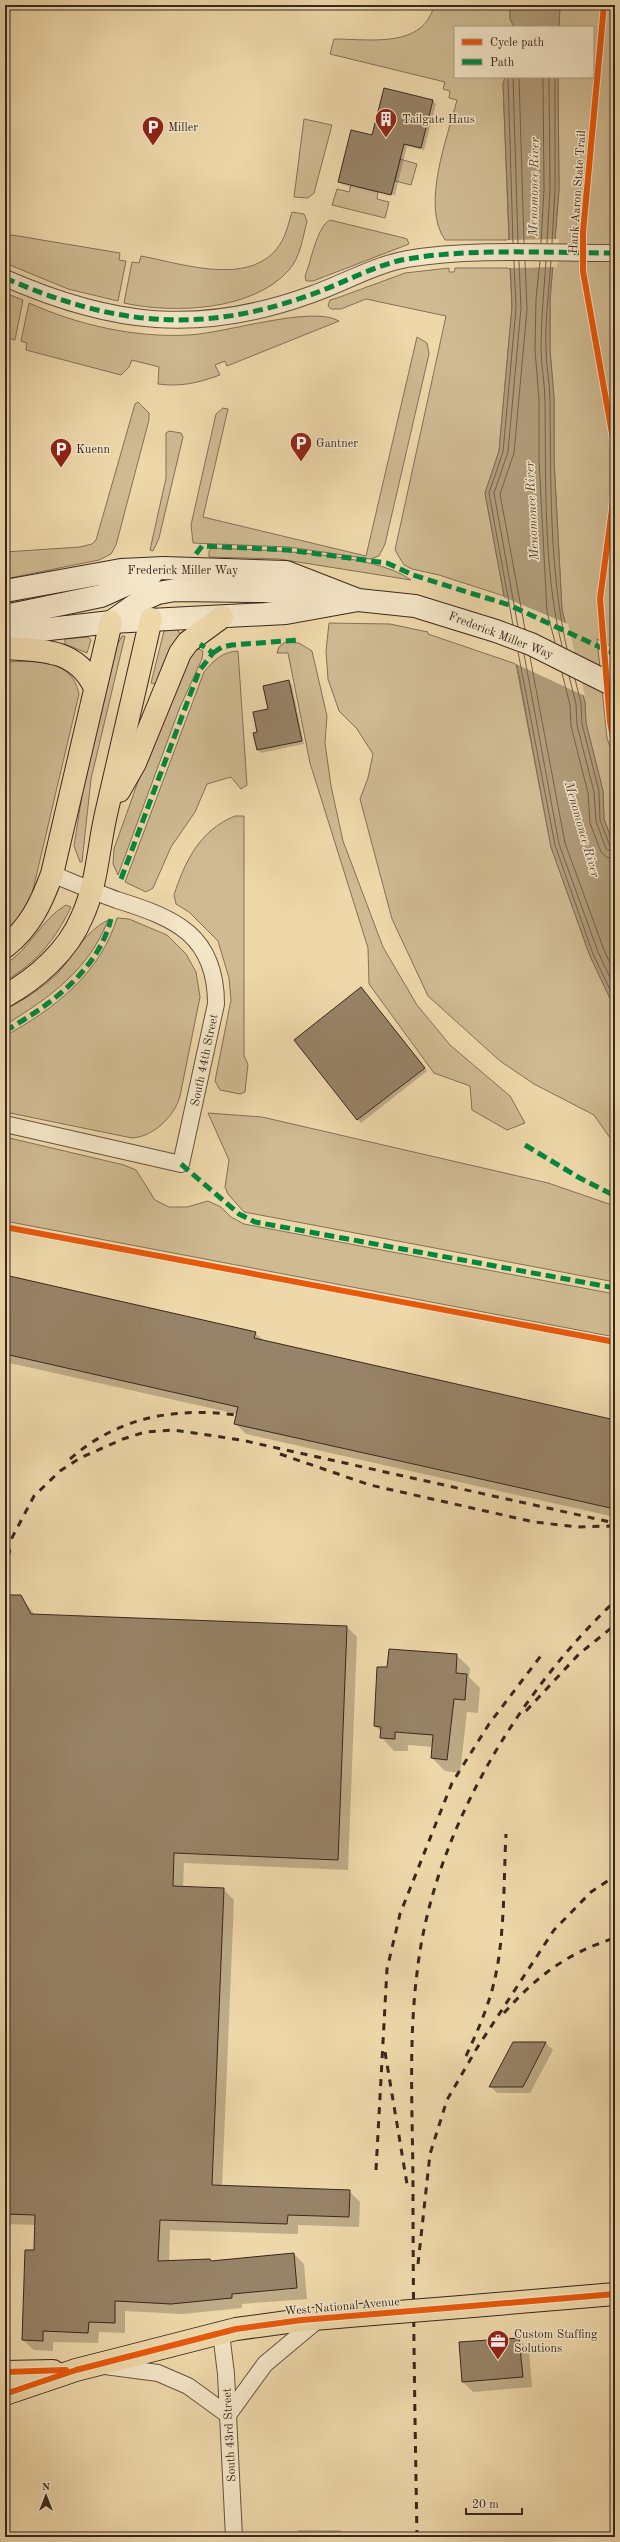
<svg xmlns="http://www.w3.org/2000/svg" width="620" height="2542" viewBox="0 0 620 2542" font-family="'Old Standard TT',serif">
  <rect width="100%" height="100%" fill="#eed8aa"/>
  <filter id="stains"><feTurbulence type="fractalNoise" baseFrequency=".005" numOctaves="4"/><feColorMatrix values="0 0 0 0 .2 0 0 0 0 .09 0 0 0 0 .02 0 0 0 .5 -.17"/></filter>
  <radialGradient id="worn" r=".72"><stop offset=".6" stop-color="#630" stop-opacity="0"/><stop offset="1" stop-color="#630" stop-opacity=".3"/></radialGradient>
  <!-- green -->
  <g fill="#cfba92" stroke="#847058">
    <path d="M 434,5 L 510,5 L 510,19 L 514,27 L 455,27 L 455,77 L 505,77 L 503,84 L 509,240 L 445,240 C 421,205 447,139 457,100 L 449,98 L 450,91 L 443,89 L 445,82 L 330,54 L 334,39 C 369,39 424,49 434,5 Z"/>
    <polygon points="560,5 615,5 615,648 597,639 607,738 615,761 615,849 604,819 603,791 586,723 585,703 562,610 554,460 554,398 550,350 550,300 559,189 558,77 593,77 593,27 559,27"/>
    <polygon points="304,119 332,125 314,193 308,198 294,197"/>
    <polygon points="400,159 417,164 411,185 395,181"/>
    <polygon points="351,185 378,192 377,199 389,202 385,218 332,205 337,189 349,192"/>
    <path d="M 292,212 L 304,214 L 307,221 C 303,237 300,258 289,270 C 253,311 173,314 124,303 L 132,262 L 139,263 L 141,256 C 184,264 255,289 282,241 C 287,232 289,221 292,212 Z"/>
    <path d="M 330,220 L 404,238 L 407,239 L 409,244 L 313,281 L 306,281 L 305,276 C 311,262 317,226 330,220 Z"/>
    <polygon points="12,235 120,253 119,260 126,261 118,301 68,289 5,263 5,238"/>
    <polygon points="449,268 449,272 454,272 455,268 510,268 512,307 499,451 485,493 504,596 439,575 412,569 404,565 395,550 446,316 366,299 341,309 331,309 328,306 330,300 337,298 405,273"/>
    <polygon points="5,293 23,300 15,340 8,338 6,345"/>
    <path d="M 29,303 C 78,325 135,338 189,335 C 226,333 312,305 339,321 L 227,366 L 225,361 L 215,365 L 220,375 C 198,383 181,387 158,384 L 159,367 L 132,360 L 129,367 L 121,375 L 26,350 L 27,343 L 21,341 Z"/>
    <polygon points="417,337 427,343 429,354 385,544 379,556 370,559 289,547 193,543 191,525 216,414 223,408 228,409 203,517 366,556"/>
    <polygon points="138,402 149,413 149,420 116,545 111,554 99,560 5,579 5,552 80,547 92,544 96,540 135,404"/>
    <polygon points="169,431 181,433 183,437 159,538 153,551 150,550 166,478 166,433"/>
    <path d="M 212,548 C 260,550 374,552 411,580 L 279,559 L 209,557 L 209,551 Z"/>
    <polygon points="90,588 5,609 5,601"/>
    <polygon points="329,623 390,624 428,632 428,634 516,664 551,847 590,956 615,1009 615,1145 594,1115 534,1084 500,1061 428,996 392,919 360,799 368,778 373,754 357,729 339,711 328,679 326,651"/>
    <polygon points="177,629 182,637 156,684 151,683 164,631"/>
    <polygon points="122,636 125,636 91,779 82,862 80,862 74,846 84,783 116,647"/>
    <polygon points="88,637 91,640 87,653 65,644 65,639"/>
    <polygon points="285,642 299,643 312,651 327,716 325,743 331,786 343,841 383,947 417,1005 450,1045 510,1096 525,1123 507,1130 472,1110 470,1086 434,1073 369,984 368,948 310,763 288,653 277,653 279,647"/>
    <polygon points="196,648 203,651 202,659 180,707 118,875 113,864 114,849 171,689"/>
    <path d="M 238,651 L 247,785 L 241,789 L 231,777 L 207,784 L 195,812 L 171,847 L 153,888 L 146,892 L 125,882 L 204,672 C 214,660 222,652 238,651 Z"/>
    <path d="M 5,662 C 34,661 72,658 79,694 L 31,898 L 18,919 L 5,931 Z"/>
    <path d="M 235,816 L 244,816 L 244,1056 L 248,1064 L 245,1092 L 240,1094 L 220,1090 L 215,1081 L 231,1000 L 229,978 L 218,941 L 189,912 L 176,904 L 174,895 C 185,861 200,830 235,816 Z"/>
    <path d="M 66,905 L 71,907 C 55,940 37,962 5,981 L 5,964 C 30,950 41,919 66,905 Z"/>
    <path d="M 117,918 L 129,919 L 167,935 L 186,954 L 196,972 L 200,997 L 180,1096 C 175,1116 153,1137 132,1138 L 5,1112 L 5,1036 C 54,1009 100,974 117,918 Z"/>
    <path d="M 108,920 C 89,970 49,998 5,1025 L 5,1010 C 23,1000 43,988 58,973 C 75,954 84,932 108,920 Z"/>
    <polygon points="208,1113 262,1117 548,1183 615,1206 615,1282 244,1212 228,1194 225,1187 229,1160"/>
    <polygon points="5,1137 124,1165 136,1170 155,1200 169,1207 187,1207 208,1201 221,1207 231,1217 244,1224 615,1294 615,1337 5,1221"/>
  </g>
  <!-- water -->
  <g fill="#b09c7a" stroke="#806d55">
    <polygon points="510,5 560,5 559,27 514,27 510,19"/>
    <polygon points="505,77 558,77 559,189 550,300 550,350 554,398 554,460 562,610 585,703 586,723 603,791 604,819 615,849 615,1009 590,956 551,847 485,493 499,451 512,307 503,84"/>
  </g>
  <!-- pier -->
  <g fill="#eed8aa">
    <polygon points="559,239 557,267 508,268 507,240"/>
    <polygon points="501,596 568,624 585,696 514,663"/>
  </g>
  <!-- shadow -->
  <g fill="#0003">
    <polygon points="433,101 436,104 424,150 407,146 395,195 342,182 342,184 394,198 343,185 339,182"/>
    <polygon points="289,681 292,685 304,744 261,753 257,749 258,733"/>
    <polygon points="364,991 427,1071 361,1123 295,1040"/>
    <polygon points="5,1276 255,1333 264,1341 615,1421 615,1517 246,1434 235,1423 237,1414 5,1362"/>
    <polygon points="5,1495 10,1500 7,1553 5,1553"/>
    <polygon points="5,1596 20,1596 36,1616 347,1627 357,1637 348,1870 184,1863 183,1888 223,1889 234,1900 222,2187 349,2191 360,2202 359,2227 298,2225 298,2234 170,2230 169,2262 210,2260 212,2262 294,2254 304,2264 307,2299 242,2304 242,2308 182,2314 125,2311 125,2333 99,2332 98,2343 53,2342 53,2351 34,2350 23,2340 35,2251 36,2225 5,2224"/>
    <polygon points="456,1655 470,1668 469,1677 480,1688 478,1713 467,1712 460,1773 445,1771 432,1758 433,1747 408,1745 408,1751 394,1751 381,1737 382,1733 375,1726 388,1668"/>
    <polygon points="514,2043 546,2043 553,2050 530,2093 497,2093 490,2086"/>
    <polygon points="519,2339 529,2350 532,2387 473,2392 463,2382"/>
    <polygon points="298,2530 340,2530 348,2537 298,2537"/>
  </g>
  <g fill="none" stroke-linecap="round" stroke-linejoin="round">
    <!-- shore -->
    <g stroke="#74624c" stroke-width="1">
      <polyline points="508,77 513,243"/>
      <polyline points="513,77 518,243"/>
      <polyline points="519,77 524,243"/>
      <polyline points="541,243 544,189 543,77"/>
      <polyline points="547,243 550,189 549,77"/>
      <polyline points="552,243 555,189 555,77"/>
      <polyline points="540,261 536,299 535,350 539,399 539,460 547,612 555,642"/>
      <path d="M 546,261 C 544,291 541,319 541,349 C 541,366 545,383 545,401 C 546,478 543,571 562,646"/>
      <path d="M 551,261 C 549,291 545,319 546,349 C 546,366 550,383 550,401 C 551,481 549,571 567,649"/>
      <polyline points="513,625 489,493 503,452 516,308 514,261"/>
      <polyline points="518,627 494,493 508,452 521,308 519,261"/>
      <polyline points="525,629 500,494 514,453 527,309 525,261"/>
      <polyline points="518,652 555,845 593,954 615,1000"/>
      <polyline points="524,654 559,844 598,952 615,988"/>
      <polyline points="530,657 565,843 604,950 615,974"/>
      <polyline points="562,673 570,705 571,726 588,793 590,823 601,852 606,857 615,859"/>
      <polyline points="569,676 576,704 577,725 594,792 596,821 606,849 615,853"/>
      <polyline points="575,679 581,703 582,724 599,791 600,820 610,846 615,848"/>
    </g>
  </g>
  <!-- building -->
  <g fill="#978367" stroke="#39271e">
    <polygon points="384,88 433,100 421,148 404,144 391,195 338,182 351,130 372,135"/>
    <polygon points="289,680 302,741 257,750 253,733 257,732 253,712 268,709 263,686"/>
    <polygon points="361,987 425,1068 357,1120 294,1040"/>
    <polygon points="5,1275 256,1332 254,1338 615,1420 615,1509 234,1424 238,1407 5,1354"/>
    <polygon points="5,1595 21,1595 31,1614 347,1626 338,1860 174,1853 173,1886 224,1888 212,2185 350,2190 349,2217 288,2215 287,2224 160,2220 158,2261 210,2259 211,2261 294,2253 297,2288 232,2294 232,2298 171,2304 115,2301 115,2323 89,2322 88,2333 43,2331 43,2341 22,2340 25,2250 34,2250 35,2215 5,2214"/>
    <polygon points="389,1649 457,1654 456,1673 467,1674 465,1700 454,1699 447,1760 431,1758 433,1735 395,1732 395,1739 380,1738 381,1727 374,1726 377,1667 387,1667"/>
    <polygon points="513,2042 546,2042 523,2087 489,2087"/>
    <polygon points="519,2338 523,2377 462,2382 459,2342"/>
  </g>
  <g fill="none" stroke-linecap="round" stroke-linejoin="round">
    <!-- street casing -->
    <g stroke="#665341" stroke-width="18">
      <g id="street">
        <path d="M 5,278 C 112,325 199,335 310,295 C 342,284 374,265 407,259 C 471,248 550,253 615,253"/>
        <path d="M 5,1124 L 181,1164 L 216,1004 C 216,935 175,918 117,900 C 95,892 74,883 52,874"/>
        <polyline points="221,2333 226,2374 234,2537"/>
        <polyline points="105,2366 158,2373 188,2386 228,2415 265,2364 320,2318"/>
      </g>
    </g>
    <!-- secondary casing -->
    <g stroke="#39271e" stroke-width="24">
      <g id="secondary">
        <polyline points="5,591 121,570 164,568 286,572 358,600 415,606 496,631 531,644 615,686"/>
        <polyline points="5,616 101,596 152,573"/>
        <polyline points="111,622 142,600 158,593 175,590 264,591 329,597"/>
        <polyline points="5,634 111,622 286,613 358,600"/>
      </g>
    </g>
    <!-- primary casing -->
    <g stroke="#39271e" stroke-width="24">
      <g id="primary">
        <polyline points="461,2307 615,2294"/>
        <polyline points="5,2372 53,2371"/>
        <polyline points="5,2394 76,2370 236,2329 302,2320 373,2314"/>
      </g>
    </g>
    <!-- highway casing -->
    <g stroke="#39271e" stroke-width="24">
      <g id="highway">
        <path d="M 5,648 C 41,650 76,649 94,686"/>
        <polyline points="119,791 135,763 180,653 188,642 222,617"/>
        <path d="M 5,947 C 30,927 41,904 52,874 L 111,622"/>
        <path d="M 5,996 C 36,979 68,951 82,917 C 97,885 98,849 106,814 C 121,749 136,684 151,619"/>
      </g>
    </g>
    <!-- street -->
    <use href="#street" stroke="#f4e6c8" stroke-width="16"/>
    <!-- secondary -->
    <use href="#secondary" stroke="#f4e6c8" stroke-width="22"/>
    <!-- primary -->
    <use href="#primary" stroke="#eed8aa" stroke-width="22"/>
    <!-- highway -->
    <use href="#highway" stroke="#eed8aa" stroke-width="22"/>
    <!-- rail -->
    <g stroke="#39271e" stroke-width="3" stroke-dasharray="7 7" stroke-linecap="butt">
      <polyline points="280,1454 370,1485 534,1522 578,1527 611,1526"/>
      <path d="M 70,1459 C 118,1417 175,1407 236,1415"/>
      <polyline points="5,1551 34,1496 60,1471 80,1458 123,1439 145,1432 174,1430 241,1440 615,1523"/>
      <polyline points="5,1570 11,1545"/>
      <polyline points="526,1711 579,1654 615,1625"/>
      <path d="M 504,2013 C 537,1976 567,1953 615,1938"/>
      <polyline points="385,2052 408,2190"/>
      <path d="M 466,2056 C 474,2039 482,2021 488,2003 C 506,1952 503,1888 506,1834"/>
      <polyline points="376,2170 387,1969 400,1914 452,1783 489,1724 543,1653"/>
      <polyline points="418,2264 430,2154 447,2100 477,2048 554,1930 591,1892 615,1876"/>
      <path d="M 417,2537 C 415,2422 413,2307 413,2192 C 413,2120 408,2045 417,1973 C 432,1836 516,1695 615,1601"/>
    </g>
    <!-- primary-bridge casing -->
    <g stroke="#39271e" stroke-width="24" stroke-linecap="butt">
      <polyline id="primary-bridge" points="373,2314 461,2307"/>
    </g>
    <!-- primary-bridge -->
    <use href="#primary-bridge" stroke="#eed8aa" stroke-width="22"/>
    <!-- quiet -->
    <g stroke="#00873e" stroke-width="5" stroke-dasharray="10 5" stroke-linecap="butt">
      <path d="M 5,278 C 112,325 199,335 310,295 C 342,284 374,265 407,259 C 471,248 550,253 615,253"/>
      <polyline points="196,554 202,546 288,550 387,563 413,575 509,605 615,654"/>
      <polyline points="213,653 222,647 232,645 298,640"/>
      <polyline points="121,879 199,671 213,653 200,644"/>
      <path d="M 5,1031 C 49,1006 98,971 111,919"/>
      <polyline points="525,1145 578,1177 615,1196"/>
      <polyline points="181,1164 239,1214 255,1222 615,1288"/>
    </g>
    <!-- cycleway casing -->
    <g stroke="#f4e6c8" stroke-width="8">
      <g id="cycleway">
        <polyline points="604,5 583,232 583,271 615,450"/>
        <polyline points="615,487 600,599 610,722 615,748"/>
        <polyline points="5,1227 615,1342"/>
        <polyline points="5,2372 66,2370"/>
        <polyline points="5,2394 76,2370 236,2329 302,2320 615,2294"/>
      </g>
    </g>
    <!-- cycleway -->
    <use href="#cycleway" stroke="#e8590c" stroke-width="6"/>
  </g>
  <!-- icons -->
  <defs>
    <g id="building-pin" transform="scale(1.15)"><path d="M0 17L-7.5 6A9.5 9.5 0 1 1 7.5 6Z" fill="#8f2418" stroke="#f4e6c8"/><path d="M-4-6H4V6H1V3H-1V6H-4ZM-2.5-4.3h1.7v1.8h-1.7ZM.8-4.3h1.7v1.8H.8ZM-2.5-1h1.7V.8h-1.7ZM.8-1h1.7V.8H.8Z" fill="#fff"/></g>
    <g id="parking-pin" transform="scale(1.15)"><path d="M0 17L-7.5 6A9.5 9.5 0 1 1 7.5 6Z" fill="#8f2418" stroke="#f4e6c8"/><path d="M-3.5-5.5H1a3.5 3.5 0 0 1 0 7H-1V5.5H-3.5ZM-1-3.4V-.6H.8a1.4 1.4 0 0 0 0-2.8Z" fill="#fff"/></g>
    <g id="office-pin" transform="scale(1.15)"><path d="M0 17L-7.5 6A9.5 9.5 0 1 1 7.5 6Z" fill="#8f2418" stroke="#f4e6c8"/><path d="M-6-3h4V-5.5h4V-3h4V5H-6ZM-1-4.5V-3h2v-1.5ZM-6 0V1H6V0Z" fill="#fff"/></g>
  </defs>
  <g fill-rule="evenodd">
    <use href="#building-pin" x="386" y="119"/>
    <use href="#parking-pin" x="153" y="127"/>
    <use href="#parking-pin" x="301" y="443"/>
    <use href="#parking-pin" x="61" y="449"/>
    <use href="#office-pin" x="498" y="2341"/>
  </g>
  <g text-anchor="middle" stroke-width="3" stroke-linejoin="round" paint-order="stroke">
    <!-- poi labels -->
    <g font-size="12" fill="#39271e" stroke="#f4e6c8" text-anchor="start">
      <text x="402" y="123">Tailgate Haus</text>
      <text x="168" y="131">Miller</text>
      <text x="316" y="447">Gantner</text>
      <text x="76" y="453">Kuenn</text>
      <text x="514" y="2338">Custom Staffing<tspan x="514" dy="14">Solutions</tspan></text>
    </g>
    <!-- street labels -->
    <g font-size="12" fill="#39271e" stroke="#f4e6c8">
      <text transform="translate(577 192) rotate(-86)" y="4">Hank Aaron State Trail</text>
      <text x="183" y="574">Frederick Miller Way</text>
      <text transform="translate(501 635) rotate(21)" y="4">Frederick Miller Way</text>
      <text transform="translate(204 1060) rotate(-78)" y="4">South 44th Street</text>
      <text transform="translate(342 2306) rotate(-5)" y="4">West National Avenue</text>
      <text transform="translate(229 2435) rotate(-93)" y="4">South 43rd Street</text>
    </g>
    <!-- water labels -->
    <g font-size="13" font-style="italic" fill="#5d4a3a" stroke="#f4e6c8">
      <text transform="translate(533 187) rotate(-89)" y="5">Menomonee River</text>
      <text transform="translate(531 511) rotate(-93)" y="5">Menomonee River</text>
      <text transform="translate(583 829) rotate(74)" y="5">Menomonee River</text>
    </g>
  </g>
  <!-- margin -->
  <rect width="620" height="2542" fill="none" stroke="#eed8aa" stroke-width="20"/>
  <rect x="6" y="6" width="608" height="2530" fill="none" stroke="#39271e" stroke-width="2"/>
  <rect x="10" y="10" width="600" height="2522" fill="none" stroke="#39271e"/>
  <!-- legend -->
  <rect x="454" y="26" width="140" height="52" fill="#f4e6c8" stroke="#a99a84"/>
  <rect x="462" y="39" width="20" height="6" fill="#e8590c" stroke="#a99a84"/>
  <text x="490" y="46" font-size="12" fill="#39271e">Cycle path</text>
  <rect x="462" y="59" width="20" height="6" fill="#00873e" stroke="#a99a84"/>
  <text x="490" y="66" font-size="12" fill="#39271e">Path</text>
  <!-- north arrow -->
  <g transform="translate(46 2496)" stroke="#f4e6c8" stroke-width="3" paint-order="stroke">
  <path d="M0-3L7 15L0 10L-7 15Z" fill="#39271e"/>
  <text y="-6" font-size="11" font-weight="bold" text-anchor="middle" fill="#39271e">N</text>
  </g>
  <!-- scale -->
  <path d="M466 2508v6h56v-6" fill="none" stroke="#39271e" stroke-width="2"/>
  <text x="472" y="2508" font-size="12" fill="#39271e" stroke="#f4e6c8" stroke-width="3" paint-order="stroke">20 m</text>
  <rect width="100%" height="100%" filter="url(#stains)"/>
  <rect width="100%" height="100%" fill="url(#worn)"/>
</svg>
